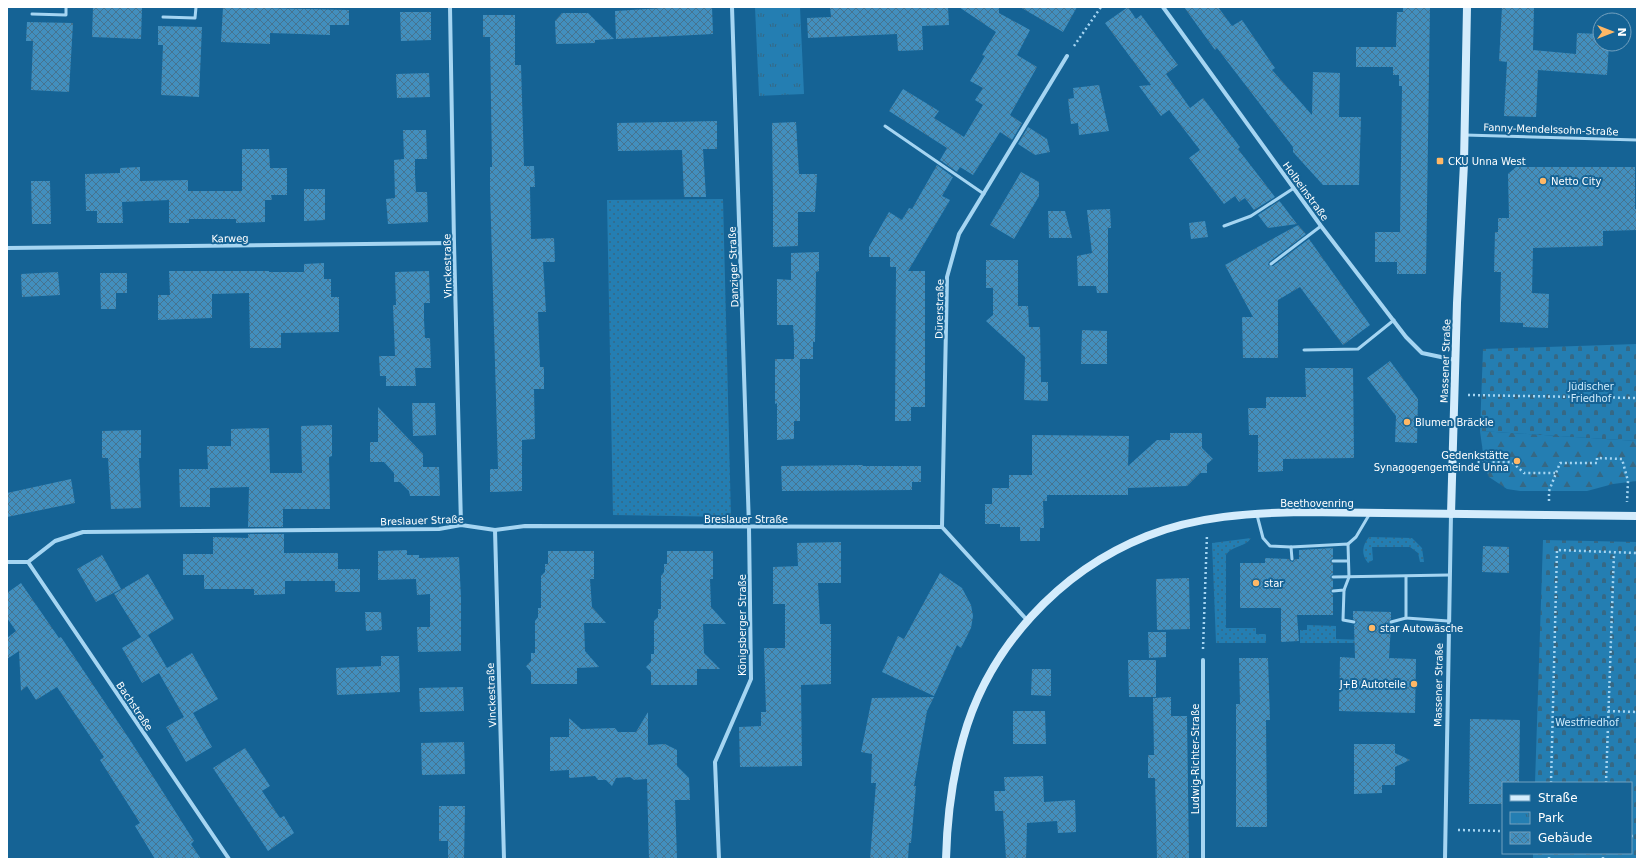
<svg xmlns="http://www.w3.org/2000/svg" width="1644" height="866" viewBox="0 0 1644 866" font-family="'DejaVu Sans',sans-serif">
  <defs>
    <pattern id="grass-dots" width="8" height="8" patternUnits="userSpaceOnUse"><rect width="8" height="8" fill="#247eb2"/><path d="M2 2h.1M6 6h.1" fill="none" stroke="#366884" stroke-width="1.8" stroke-linecap="round"/></pattern>
    <pattern id="forest-firs" width="22" height="20" patternUnits="userSpaceOnUse"><rect width="22" height="20" fill="#247eb2"/><path d="M5 1l3.5 6h-7zM16 11l3.5 6h-7z" fill="#366884"/></pattern>
    <pattern id="cemetery-stones" width="16" height="16" patternUnits="userSpaceOnUse"><rect width="16" height="16" fill="#247eb2"/><path d="M2 7V4a2 2 0 0 1 4 0v3zM10 15v-3a2 2 0 0 1 4 0v3z" fill="#366884"/></pattern>
    <pattern id="park-tufts" width="24" height="20" patternUnits="userSpaceOnUse"><rect width="24" height="20" fill="#247eb2"/><path d="M3 7l-1-3M5 7V3M7 7l1-3M15 17l-1-3M17 17v-4M19 17l1-3" fill="none" stroke="#366884"/></pattern>
    <pattern id="building-cross-hatch" width="8" height="8" patternUnits="userSpaceOnUse"><rect width="8" height="8" fill="#428fbe"/><path d="M0 0l8 8M0 8l8-8" fill="none" stroke="#467490"/></pattern>
  </defs>
  <rect width="100%" height="100%" fill="#156395"/>
  <!-- grass -->
  <g fill="url(#grass-dots)">
    <polygon points="723,199 731,517 613,515 607,200"/>
    <path d="M 1369,537 L 1412,538 L 1422,548 L 1424,562 L 1420,562 L 1418,553 L 1410,547 L 1372,547 L 1373,560 L 1368,563 C 1361,554 1362,546 1369,537 Z"/>
    <path d="M 1251,538 C 1246,547 1231,546 1226,555 L 1226,628 L 1256,628 L 1256,634 L 1266,634 L 1266,643 L 1216,643 L 1212,543 Z"/>
    <polygon points="1307,625 1336,626 1336,639 1363,640 1363,643 1300,643 1300,630 1307,630"/>
  </g>
  <!-- forest -->
  <polygon fill="url(#forest-firs)" points="1480,431 1637,441 1637,481 1613,484 1587,491 1520,491 1507,489 1489,477 1485,468"/>
  <!-- cemetery -->
  <g fill="url(#cemetery-stones)">
    <polygon points="1637,344 1637,441 1480,431 1483,349"/>
    <polygon points="1543,540 1637,542 1637,859 1533,859 1533,853 1631,853 1631,783 1535,783"/>
  </g>
  <!-- park -->
  <polygon fill="url(#park-tufts)" points="755,7 800,7 804,94 759,96"/>
  <!-- building -->
  <g fill="url(#building-cross-hatch)">
    <polygon points="93,7 142,7 141,39 92,37"/>
    <polygon points="223,7 349,10 349,25 330,25 330,35 270,33 270,44 221,42"/>
    <polygon points="679,7 712,7 713,34 616,39 615,11"/>
    <polygon points="830,7 948,7 949,25 922,26 923,50 898,51 897,34 808,38 807,18 831,17"/>
    <polygon points="959,7 999,7 999,13 1030,30 1017,55 1037,67 1010,115 1022,123 1012,140 1000,132 973,175 960,167 957,172 940,160 947,148 889,111 903,89 939,111 934,118 964,137 983,105 975,100 983,88 970,81 985,56 982,55 996,32"/>
    <polygon points="1020,7 1077,7 1063,32"/>
    <polygon points="1128,7 1136,19 1141,15 1178,65 1166,74 1190,108 1203,98 1240,147 1238,149 1275,197 1254,210 1245,198 1239,202 1235,196 1224,204 1189,158 1200,150 1169,110 1161,116 1139,86 1151,85 1105,23"/>
    <polygon points="1184,7 1218,7 1232,26 1242,20 1275,68 1272,70 1312,115 1313,72 1340,73 1339,117 1361,117 1359,185 1323,185 1293,152 1293,147 1217,48 1215,50"/>
    <polygon points="1403,7 1430,7 1426,274 1397,274 1397,262 1375,262 1375,232 1400,232 1402,86 1399,86 1399,75 1393,75 1393,67 1356,67 1356,47 1396,47 1397,12 1403,12"/>
    <polygon points="1502,7 1534,7 1533,50 1576,54 1577,33 1600,34 1600,44 1609,44 1607,75 1538,70 1536,117 1504,116 1507,62 1499,61"/>
    <polygon points="400,12 431,12 431,40 401,41"/>
    <polygon points="562,13 588,13 614,39 595,40 595,43 556,44 555,21"/>
    <polygon points="483,15 515,15 515,65 521,65 524,166 534,166 535,187 530,187 531,239 554,238 555,262 543,262 546,312 538,312 540,367 544,367 544,389 534,389 535,439 522,440 522,491 490,492 490,469 498,469 490,188 490,167 492,167 490,37 483,37"/>
    <polygon points="27,22 73,23 69,92 31,90 33,41 26,41"/>
    <polygon points="158,26 202,27 199,97 161,95 163,45 158,45"/>
    <polygon points="429,73 430,97 397,98 396,74"/>
    <polygon points="1099,85 1109,131 1079,135 1078,123 1071,124 1068,99 1074,98 1073,88"/>
    <polygon points="717,121 717,149 703,149 706,197 684,197 682,150 618,151 617,123"/>
    <polygon points="796,122 799,174 817,174 815,212 798,212 798,246 773,247 773,199 772,123"/>
    <polygon points="1028,127 1047,139 1050,152 1035,155 1018,144"/>
    <polygon points="403,130 426,130 427,159 415,159 415,175 416,192 427,192 428,222 388,224 386,199 395,198 394,160 404,159"/>
    <polygon points="242,149 269,149 270,168 287,168 287,195 271,195 272,200 265,200 265,222 236,223 236,219 189,219 189,223 169,223 169,200 122,202 123,223 97,223 97,211 86,211 85,174 120,173 120,168 140,167 140,181 188,180 188,191 242,191"/>
    <polygon points="937,165 953,177 942,196 950,200 908,271 925,271 925,407 911,407 911,421 895,421 896,267 890,267 890,257 869,257 869,247 889,212 902,220 909,208 912,209"/>
    <polygon points="1516,167 1635,167 1635,209 1637,209 1637,230 1603,231 1603,246 1533,248 1532,293 1549,294 1548,328 1523,327 1523,323 1500,322 1501,272 1494,272 1495,232 1498,232 1498,218 1509,218 1508,174"/>
    <polygon points="1021,172 1039,182 1039,196 1014,239 990,225"/>
    <polygon points="31,181 50,181 51,224 32,224"/>
    <polygon points="304,189 325,189 325,220 304,221"/>
    <polygon points="1279,201 1281,203 1297,224 1268,228 1258,215"/>
    <polygon points="1110,209 1111,228 1108,228 1108,293 1097,293 1096,286 1078,286 1077,256 1092,253 1087,210"/>
    <polygon points="1048,211 1065,211 1072,238 1049,238"/>
    <polygon points="1205,221 1208,237 1191,239 1189,223"/>
    <polygon points="1298,225 1306,234 1269,262 1268,265 1273,266 1309,239 1370,325 1343,345 1300,287 1278,300 1278,358 1243,358 1242,317 1253,317 1225,265"/>
    <polygon points="819,252 819,271 816,272 815,342 813,342 813,359 800,359 800,421 794,421 794,439 777,440 777,403 775,404 775,359 794,359 794,342 793,325 777,325 777,279 791,280 791,253"/>
    <polygon points="986,260 1018,260 1018,306 1028,306 1029,327 1040,327 1041,382 1048,382 1048,401 1024,400 1025,357 986,321 993,315 993,288 986,288"/>
    <polygon points="324,263 324,279 331,279 331,297 339,297 339,332 281,333 281,348 250,348 249,293 212,294 212,318 158,320 158,295 170,295 169,271 269,271 269,272 304,272 304,264"/>
    <polygon points="429,271 430,303 424,303 424,320 425,338 430,338 431,368 415,368 416,386 386,386 386,376 380,376 379,356 395,356 393,305 396,305 395,272"/>
    <polygon points="58,272 60,295 22,297 21,274"/>
    <polygon points="100,273 127,273 127,293 116,293 116,309 101,309"/>
    <polygon points="1082,330 1107,331 1107,364 1081,364"/>
    <polygon points="1390,361 1418,399 1417,443 1395,442 1396,416 1367,378"/>
    <polygon points="1305,368 1353,368 1354,458 1283,459 1283,471 1258,472 1258,435 1249,435 1248,408 1266,408 1266,397 1306,397"/>
    <polygon points="412,403 435,403 436,435 413,436"/>
    <polygon points="378,407 423,454 423,467 439,467 440,496 410,496 409,491 400,482 394,482 394,473 384,462 370,462 370,442 378,442"/>
    <polygon points="332,425 332,456 329,457 330,509 283,509 283,527 248,527 249,487 210,488 210,507 180,507 179,469 208,469 207,446 231,446 231,429 269,428 270,473 302,473 301,426"/>
    <polygon points="141,430 141,458 139,458 141,508 111,509 108,458 102,458 102,431"/>
    <polygon points="1170,433 1202,433 1202,448 1213,459 1207,464 1207,473 1200,473 1187,486 1128,488 1128,495 1047,495 1047,501 1043,501 1044,528 1040,528 1040,541 1020,541 1020,527 1000,527 1000,524 985,524 985,504 992,504 992,488 1009,488 1009,475 1032,475 1032,435 1129,436 1128,466 1157,440 1170,440"/>
    <polygon points="863,465 863,466 921,466 921,482 912,482 912,490 782,491 781,466"/>
    <polygon points="71,479 75,503 7,517 7,493"/>
    <polygon points="248,534 284,534 284,553 338,553 338,569 360,569 360,592 335,592 335,581 285,581 285,594 254,595 254,589 204,589 204,575 183,575 183,554 213,554 213,537 248,538"/>
    <polygon points="841,542 841,583 818,583 820,624 831,624 831,684 801,685 802,766 740,767 739,727 761,726 761,712 766,712 764,648 785,648 785,604 773,604 773,567 798,566 797,543"/>
    <polygon points="1483,546 1509,547 1509,573 1482,572"/>
    <polygon points="1333,548 1333,558 1330,561 1333,564 1333,574 1330,577 1333,580 1333,588 1330,591 1333,594 1333,615 1297,615 1299,641 1281,642 1281,608 1240,608 1240,563 1265,563 1265,558 1289,559 1290,561 1293,562 1295,559 1299,559 1299,550"/>
    <polygon points="407,550 407,555 419,555 419,558 459,557 461,598 461,651 418,652 417,627 430,627 430,594 417,595 416,579 378,580 378,551"/>
    <polygon points="548,551 594,551 594,579 590,579 592,607 606,623 584,623 585,651 599,667 577,668 577,684 531,684 531,672 526,666 531,661 531,653 535,653 535,621 538,617 538,608 541,608 541,576 545,572 545,564 548,564"/>
    <polygon points="667,551 713,551 713,579 710,579 711,607 726,624 703,624 704,653 720,669 697,669 697,685 651,685 651,672 646,667 651,662 651,654 654,654 654,621 658,617 658,609 661,609 661,576 664,572 664,564 667,564"/>
    <polygon points="102,555 121,589 96,602 77,569"/>
    <polygon points="940,573 962,588 971,605 973,616 971,628 961,648 957,645 934,696 882,672 898,636 904,639"/>
    <polygon points="148,574 174,619 148,635 167,668 192,653 218,699 193,713 212,747 186,762 166,727 184,717 159,673 142,683 122,648 141,637 114,594"/>
    <polygon points="1189,578 1190,629 1157,630 1156,579"/>
    <polygon points="21,583 59,638 61,637 130,740 194,841 191,844 201,859 155,859 135,826 140,823 100,760 104,757 57,687 36,700 27,686 21,691 19,651 7,659 7,638 16,631 7,618 7,593"/>
    <polygon points="1353,611 1391,612 1391,619 1388,622 1391,625 1389,658 1416,659 1415,713 1339,711 1340,657 1355,658 1354,625 1357,622 1353,619"/>
    <polygon points="365,612 381,612 382,630 366,631"/>
    <polygon points="1148,632 1166,632 1166,657 1149,658"/>
    <polygon points="381,656 399,656 400,692 337,695 336,668 381,666"/>
    <polygon points="1239,658 1268,658 1270,720 1266,720 1267,827 1236,827 1236,704 1240,704"/>
    <polygon points="1128,660 1156,660 1156,697 1129,697"/>
    <polygon points="1032,669 1051,669 1051,696 1031,695"/>
    <polygon points="463,687 464,711 420,712 419,688"/>
    <polygon points="934,697 927,711 914,786 916,786 911,843 909,843 908,859 870,859 876,783 871,783 872,754 861,752 872,698"/>
    <polygon points="1171,697 1171,716 1187,716 1189,859 1157,859 1155,778 1148,778 1148,755 1154,755 1153,698"/>
    <polygon points="1013,711 1045,711 1046,744 1013,744"/>
    <polygon points="648,712 648,745 665,744 677,750 677,766 689,778 690,800 675,800 677,859 649,859 647,779 634,780 630,777 616,778 612,786 606,780 598,780 595,776 569,778 569,770 550,771 550,737 569,737 569,718 581,729 615,728 618,732 636,732"/>
    <polygon points="1470,719 1520,720 1519,783 1503,783 1503,804 1469,804"/>
    <polygon points="464,742 465,774 422,775 421,743"/>
    <polygon points="1354,744 1395,744 1395,753 1410,760 1395,767 1395,785 1382,785 1382,793 1354,794"/>
    <polygon points="245,748 270,786 262,791 280,818 284,816 294,833 268,851 213,768"/>
    <polygon points="1043,776 1044,802 1075,800 1076,832 1058,833 1057,821 1027,823 1026,859 1006,859 1003,811 995,811 994,791 1005,791 1004,777"/>
    <polygon points="439,806 465,806 464,859 448,859 448,841 439,841"/>
  </g>
  <g fill="none" stroke-linecap="round" stroke-linejoin="round">
    <!-- path -->
    <g stroke="#a5d5f2" stroke-width="2.5" stroke-dasharray="2 3" stroke-linecap="butt">
      <polyline points="1074,46 1101,7"/>
      <polyline points="1468,395 1637,398"/>
      <polyline points="1467,455 1475,456 1477,462 1512,462 1524,473 1555,473"/>
      <polyline points="1549,501 1549,491 1560,463 1597,463 1597,458 1622,459 1628,481 1627,502"/>
      <polyline points="1203,649 1207,534"/>
      <polyline points="1608,711 1637,712"/>
      <polyline points="1551,783 1557,550 1637,553"/>
      <polyline points="1606,783 1614,553"/>
      <polyline points="1458,830 1503,831"/>
      <polyline points="1631,836 1637,836"/>
      <polyline points="1549,859 1549,853"/>
      <polyline points="1603,859 1603,853"/>
    </g>
    <!-- service -->
    <g stroke="#a5d5f2" stroke-width="3">
      <polyline points="32,14 66,15 66,7"/>
      <polyline points="163,17 195,18 196,7"/>
      <polyline points="885,126 984,194"/>
      <polyline points="1465,135 1637,140"/>
      <polyline points="1224,226 1251,216 1294,188"/>
      <polyline points="1271,264 1321,226"/>
      <polyline points="1304,350 1358,349 1394,320"/>
      <polyline points="1257,515 1263,538 1270,546 1291,547 1348,544 1349,577 1344,590 1333,591"/>
      <polyline points="1348,544 1356,537 1369,515"/>
      <polyline points="1291,547 1292,559"/>
      <polyline points="1333,561 1348,561"/>
      <polyline points="1333,577 1449,575"/>
      <polyline points="1406,577 1406,618 1448,621"/>
      <polyline points="1344,590 1343,620 1354,622"/>
      <polyline points="1391,622 1406,618"/>
    </g>
    <!-- minor -->
    <g stroke="#a5d5f2" stroke-width="4">
      <polyline points="450,7 454,243 461,525"/>
      <polyline points="1163,7 1321,226 1406,337 1422,353 1455,360"/>
      <polyline points="7,248 454,243"/>
      <polyline points="495,530 504,859"/>
      <polyline points="7,562 28,562 55,541 83,532 439,529 461,525 495,530 525,526 942,527"/>
      <polyline points="28,562 229,859"/>
      <polyline points="1027,620 942,527 947,277 959,234 1067,56"/>
      <polyline points="719,859 715,762 751,679 749,527 732,7"/>
      <polyline points="1203,859 1203,660"/>
      <polyline points="1445,859 1451,514"/>
    </g>
    <!-- secondary -->
    <g stroke="#d4ecfc" stroke-width="8">
      <polyline points="1451,514 1457,303 1464,163 1467,7"/>
      <path d="M 946,859 C 947,819 952,778 963,739 C 988,648 1059,571 1147,536 C 1197,516 1250,513 1302,512 L 1637,516"/>
    </g>
  </g>
  <!-- markers -->
  <g fill="#ffb866" stroke="#156395" stroke-width="1.5">
    <rect x="1436" y="157" width="8" height="8" rx="2"/>
    <circle cx="1543" cy="181" r="4"/>
    <circle cx="1407" cy="422" r="4"/>
    <circle cx="1517" cy="461" r="4"/>
    <circle cx="1256" cy="583" r="4"/>
    <circle cx="1372" cy="628" r="4"/>
    <circle cx="1414" cy="684" r="4"/>
  </g>
  <g text-anchor="middle" stroke-width="4" stroke-linejoin="round" paint-order="stroke">
    <!-- street labels -->
    <g font-size="10" fill="#fff" stroke="#156395">
      <text transform="translate(1551 129) rotate(2)" y="4">Fanny-Mendelssohn-Straße</text>
      <text transform="translate(1306 191) rotate(54)" y="4">Holbeinstraße</text>
      <text transform="translate(230 238) rotate(-1)" y="4">Karweg</text>
      <text transform="translate(447 266) rotate(-91)" y="4">Vinckestraße</text>
      <text transform="translate(733 267) rotate(-92)" y="4">Danziger Straße</text>
      <text transform="translate(939 309) rotate(-89)" y="4">Dürerstraße</text>
      <text transform="translate(1445 361) rotate(-88)" y="4">Massener Straße</text>
      <text x="1317" y="507">Beethovenring</text>
      <text x="746" y="523">Breslauer Straße</text>
      <text transform="translate(422 520) rotate(-2)" y="4">Breslauer Straße</text>
      <text transform="translate(742 625) rotate(-90)" y="4">Königsberger Straße</text>
      <text transform="translate(1438 685) rotate(-89)" y="4">Massener Straße</text>
      <text transform="translate(491 695) rotate(-92)" y="4">Vinckestraße</text>
      <text transform="translate(135 706) rotate(56)" y="4">Bachstraße</text>
      <text transform="translate(1195 759) rotate(-90)" y="4">Ludwig-Richter-Straße</text>
    </g>
    <!-- poi labels -->
    <g font-size="10" fill="#fff" stroke="#156395" text-anchor="start">
      <text x="1448" y="165">CKU Unna West</text>
      <text x="1551" y="185">Netto City</text>
      <text x="1415" y="426">Blumen Bräckle</text>
      <text x="1509" y="459" text-anchor="end">Gedenkstätte<tspan x="1509" dy="12">Synagogengemeinde Unna</tspan></text>
      <text x="1264" y="587">star</text>
      <text x="1380" y="632">star Autowäsche</text>
      <text x="1406" y="688" text-anchor="end">J+B Autoteile</text>
    </g>
    <!-- park labels -->
    <g font-size="10" fill="#cdebfc" stroke="#156395">
      <text x="1591" y="390">Jüdischer<tspan x="1591" dy="12">Friedhof</tspan></text>
      <text x="1587" y="726">Westfriedhof</text>
    </g>
  </g>
  <!-- border -->
  <rect width="1644" height="866" fill="none" stroke="#ffffff" stroke-width="16"/>
  <!-- legend -->
  <rect x="1502" y="782" width="130" height="72" fill="#156395" stroke="#73a1bf"/>
  <rect x="1510" y="795" width="20" height="6" fill="#d4ecfc" stroke="#73a1bf"/>
  <text x="1538" y="802" font-size="12" fill="#ffffff">Straße</text>
  <rect x="1510" y="812" width="20" height="12" fill="url(#park-tufts)" stroke="#73a1bf"/>
  <text x="1538" y="822" font-size="12" fill="#ffffff">Park</text>
  <rect x="1510" y="832" width="20" height="12" fill="url(#building-cross-hatch)" stroke="#73a1bf"/>
  <text x="1538" y="842" font-size="12" fill="#ffffff">Gebäude</text>
  <!-- north arrow -->
  <g transform="translate(1612 32) rotate(90)"><circle r="19" fill="#156395" stroke="#73a1bf"/>
  <path d="M0-3L7 15L0 10L-7 15Z" fill="#ffb866"/>
  <text y="-6" font-size="11" font-weight="bold" text-anchor="middle" fill="#ffffff">N</text>
  </g>
</svg>
